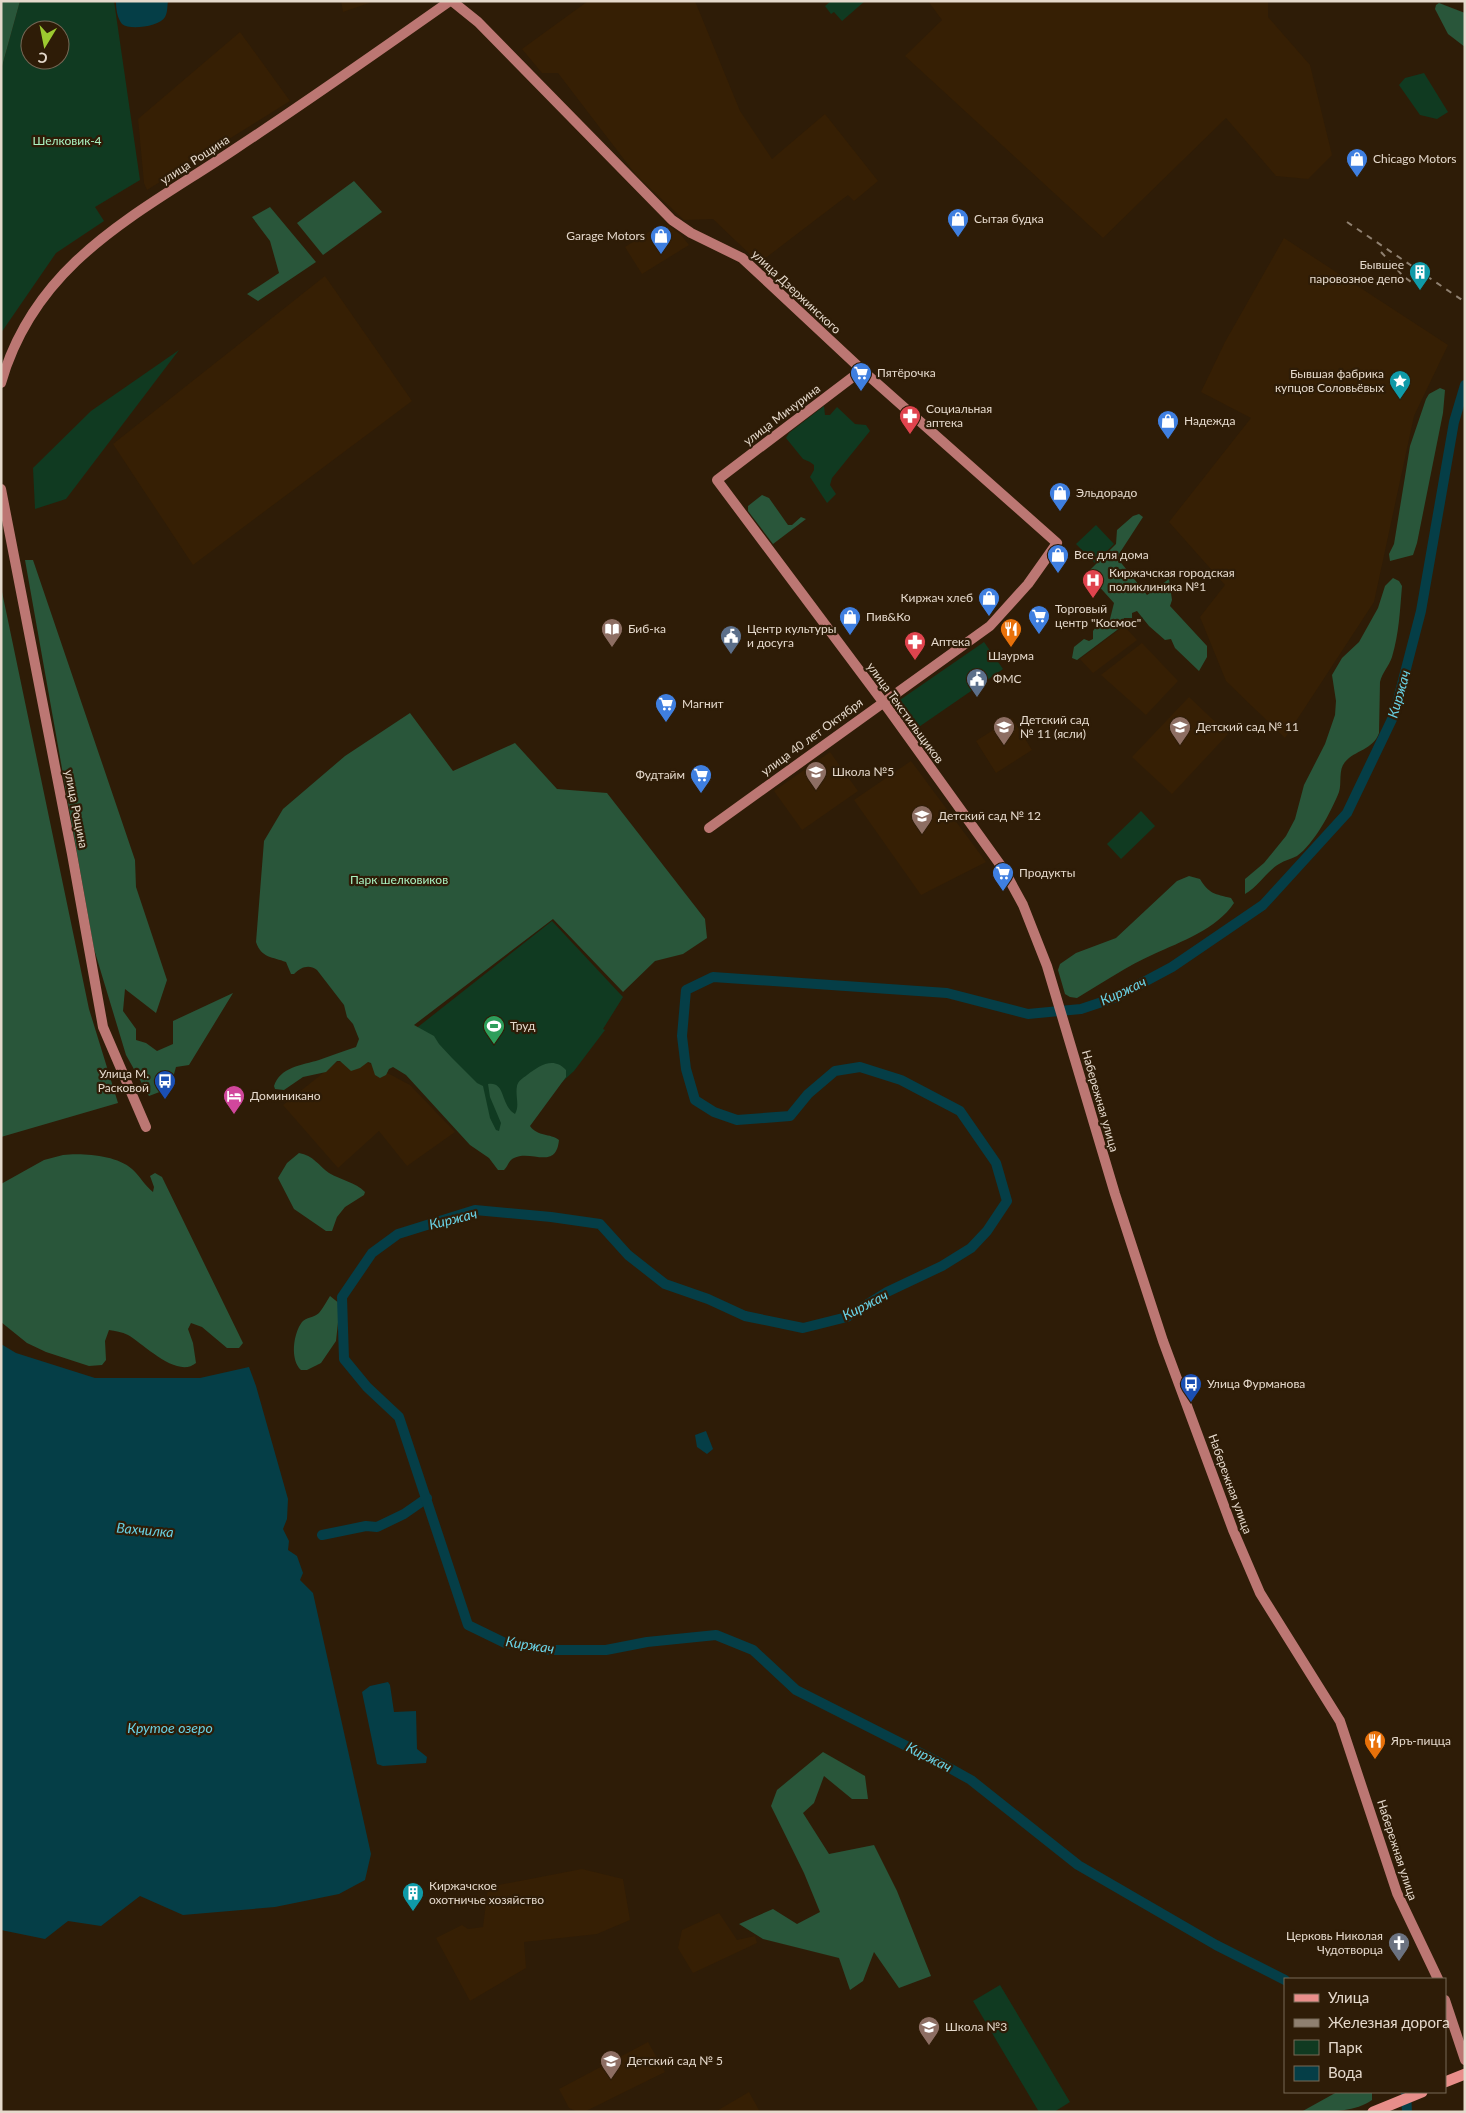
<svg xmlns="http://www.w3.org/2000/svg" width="1466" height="2113" viewBox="0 0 1466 2113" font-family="Lato,sans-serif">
  <rect width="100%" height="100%" fill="#2e1c07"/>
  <!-- built -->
  <g fill="#361f04">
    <polygon points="341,1 375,1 343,12"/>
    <polygon points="588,1 695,1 740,111 772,159 825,114 878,181 854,201 848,195 759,263 713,219 684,220 636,175 558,73 542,73 522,49"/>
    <polygon points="928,1 1268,1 1268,17 1310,65 1332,155 1308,179 1276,176 1226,118 1103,238 905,56 942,20"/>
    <polygon points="240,32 290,101 147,190 144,183 138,119"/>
    <polygon points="660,225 668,225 681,235 689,245 642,274 625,247"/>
    <polygon points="1284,238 1448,345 1414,416 1374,602 1285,738 1226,681 1200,617 1225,585 1169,522 1251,418 1201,392 1225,342"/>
    <polygon points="325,276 412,401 193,565 113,444"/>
    <polygon points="1124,626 1137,640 1093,673 1080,659"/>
    <polygon points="1142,643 1178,681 1146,715 1101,675"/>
    <polygon points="1189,697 1228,734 1172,794 1132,757"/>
    <polygon points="1012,718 1032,750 996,773 976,741"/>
    <polygon points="830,752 858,791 802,830 774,791"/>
    <polygon points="911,761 986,862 921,895 854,800"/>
    <polygon points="365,1061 410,1085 455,1132 407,1166 379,1131 338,1168 283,1105 337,1062"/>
    <polygon points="582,1869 623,1879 630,1920 597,1934 524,1942 526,1968 470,2001 436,1938 462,1925 468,1929 483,1927 488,1887"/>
    <polygon points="719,1913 737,1940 755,1936 757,1943 693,1973 678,1948 682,1930"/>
    <polygon points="648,2042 665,2072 586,2111 578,2112 569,2108 559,2089"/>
    <polygon points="749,2092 760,2112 715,2112"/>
  </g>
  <!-- green -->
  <g fill="#103a21" fill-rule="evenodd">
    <path d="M 20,1 L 114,1 L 140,180 L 95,207 L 104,221 L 56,253 L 1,333 L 1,70 ZM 30,30 L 60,30 L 60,60 L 30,60 Z"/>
    <polygon points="831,1 865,1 842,21 834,12 831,14 825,6"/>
    <polygon points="1424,73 1448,112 1437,119 1420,115 1399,85 1405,78"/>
    <polygon points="179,350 66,499 35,509 33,468 91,411"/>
    <polygon points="824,406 825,415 830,415 837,407 855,424 866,425 870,431 832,478 830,485 836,494 827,503 810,477 814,470 814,465 810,462 803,459 786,438 789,433"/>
    <polygon points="1096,525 1114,544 1095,563 1076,544"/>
    <polygon points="984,642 1003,669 913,731 894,704"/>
    <polygon points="1141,811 1155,826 1121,859 1107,844"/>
    <polygon points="552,921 623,997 603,1029 605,1030 574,1071 562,1082 496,1161 385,1053"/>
    <polygon points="1000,1985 1070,2102 1054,2112 1039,2112 973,2001"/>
  </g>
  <!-- forest -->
  <g fill="#29563a">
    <polygon points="1,1 20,1 1,70"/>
    <polygon points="1439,3 1465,13 1465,47 1448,34 1435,9 1436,5"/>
    <polygon points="354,181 382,212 323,255 297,223"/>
    <polygon points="270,207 316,262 258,301 247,294 279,273 270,241 252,217"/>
    <polygon points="1440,388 1445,390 1443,413 1417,543 1413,555 1390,561 1389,554 1394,544 1410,446 1426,399 1429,394"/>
    <polygon points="762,495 769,498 788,525 792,525 801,517 806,519 773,544 748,511 748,506"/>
    <polygon points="1139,514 1143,517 1119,554 1118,559 1147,595 1169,579 1172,600 1170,606 1207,646 1207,657 1199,671 1175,648 1171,639 1165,640 1149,626 1137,611 1132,613 1132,618 1124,618 1121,627 1077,660 1072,658 1074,647 1084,639 1089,641 1093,639 1093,631 1096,627 1105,629 1108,627 1114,603 1087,573 1116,544 1117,530 1133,516"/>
    <polygon points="25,560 33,560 135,860 136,887 167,980 156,1013 125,989 123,1011 136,1029 136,1040 146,1043 157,1051 173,1044 173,1021 233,993 189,1065 176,1067 170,1088 149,1096 126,1055 94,949"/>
    <path d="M 1393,578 L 1399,581 L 1402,586 C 1400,610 1399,634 1392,657 C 1389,666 1382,673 1380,682 L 1379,733 C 1373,750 1355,750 1345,762 C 1338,770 1342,783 1339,792 C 1331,812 1314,844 1297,856 C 1291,859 1285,860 1279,864 C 1266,872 1260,885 1245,894 L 1245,879 L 1264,863 L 1286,836 L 1295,819 L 1304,785 L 1325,744 L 1335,715 L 1336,701 L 1332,675 L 1342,658 L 1359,642 L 1378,608 L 1385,586 Z"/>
    <polygon points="1,587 89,1009 118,1103 1,1137"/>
    <path d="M 410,713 L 453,771 L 515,743 L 557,789 L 607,793 L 705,919 L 707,938 L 683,954 L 655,961 L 623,992 L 553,919 L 414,1025 L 434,1036 L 439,1044 L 452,1058 L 477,1083 L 483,1086 L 490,1118 L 496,1130 L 499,1131 L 501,1123 L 490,1097 L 488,1084 C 506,1081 500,1105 515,1114 C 520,1105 515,1096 517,1086 C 518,1081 523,1078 527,1075 C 539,1066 553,1056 566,1070 L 566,1077 L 530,1126 C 538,1137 550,1133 559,1140 C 556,1171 531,1149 514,1158 C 509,1160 508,1166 504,1170 L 498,1170 L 489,1158 L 470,1145 L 406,1075 L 393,1067 L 389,1069 L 386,1075 L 380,1078 L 375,1075 L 371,1063 L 368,1062 L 360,1068 L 351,1071 L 340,1061 L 337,1061 L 326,1072 L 303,1077 L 284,1090 L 275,1089 L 274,1086 C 280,1067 302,1065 319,1060 C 331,1056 343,1051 356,1047 L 359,1039 L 353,1024 L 347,1017 L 344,1005 L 317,970 C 309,964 301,967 294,974 L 291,974 L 286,962 C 273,957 261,958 256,942 L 264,841 L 283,809 L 345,756 Z"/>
    <path d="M 1189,876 L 1200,879 C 1209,894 1215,894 1231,898 L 1234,903 C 1217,929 1180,942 1154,954 C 1127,966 1102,983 1077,998 L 1070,997 L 1065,994 L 1058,970 L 1060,964 L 1076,953 L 1116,938 L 1177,881 Z"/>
    <path d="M 299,1153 C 313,1155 319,1166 329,1173 C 341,1180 355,1182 365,1192 L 364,1195 L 345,1207 L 337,1217 L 332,1231 L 326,1231 L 294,1209 L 278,1178 L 287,1163 Z"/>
    <path d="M 63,1155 C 83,1153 116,1155 132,1169 C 140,1176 145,1186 153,1192 L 154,1187 L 150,1176 L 155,1173 L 162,1177 L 243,1343 L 239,1348 L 227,1348 L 202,1327 L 191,1323 L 188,1329 L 193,1343 L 196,1363 C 177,1379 144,1344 128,1335 C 122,1332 115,1331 109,1330 L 105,1341 L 106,1360 L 102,1365 L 89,1366 L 46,1352 L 27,1343 L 1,1322 L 1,1184 L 44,1160 Z"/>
    <path d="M 330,1296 L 340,1304 L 336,1341 L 321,1363 L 307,1370 L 301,1370 C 290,1360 293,1334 302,1322 C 306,1317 314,1318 319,1313 C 323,1308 327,1301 330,1296 Z"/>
    <polygon points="823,1752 865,1776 868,1799 852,1799 824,1776 814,1803 803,1813 829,1854 874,1845 897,1891 931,1976 899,1988 874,1952 863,1981 850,1990 839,1958 763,1939 739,1924 773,1909 797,1924 820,1912 804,1873 771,1806 777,1790"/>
    <path d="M 1337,2092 L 1372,2092 L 1372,2100 C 1354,2113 1324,2112 1301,2112 Z"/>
  </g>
  <!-- water -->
  <g fill="#053e47">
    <path d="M 116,1 L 168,1 C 167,6 168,12 165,17 C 160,26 130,31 122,24 C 117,18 116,8 116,1 Z"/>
    <polygon points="1,1344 16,1353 95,1378 200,1378 249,1367 256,1386 288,1499 287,1519 283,1529 289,1541 288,1550 297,1556 303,1573 300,1580 313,1593 371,1854 365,1880 339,1894 275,1907 183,1915 140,1896 101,1926 68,1921 45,1939 1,1930"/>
    <polygon points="706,1431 713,1449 707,1454 697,1447 695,1435"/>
    <polygon points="388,1682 390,1685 394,1712 416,1711 417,1749 427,1757 426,1763 383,1766 377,1764 362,1692 370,1686"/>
  </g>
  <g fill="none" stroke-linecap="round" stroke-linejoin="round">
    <!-- river -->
    <g stroke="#053e47" stroke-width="10">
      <polyline points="322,1535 366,1526 377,1527 404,1514 427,1498"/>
      <polyline points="1285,1980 1216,1945 1078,1865 971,1780 946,1766 796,1690 753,1650 716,1635 647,1642 606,1650 551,1650 505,1643 468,1625 399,1417 367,1387 344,1359 342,1297 372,1253 398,1234 475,1210 551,1217 600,1224 628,1255 665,1284 708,1299 745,1316 803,1328 847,1317 887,1292 942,1266 971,1248 987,1231 1007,1201 996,1163 960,1111 901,1080 860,1067 835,1071 808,1094 790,1116 737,1120 714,1112 695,1100 686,1069 682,1036 686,990 713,977 947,993 1028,1014 1081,1009 1114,998 1172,967 1263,905 1347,813 1394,715 1421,611 1454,422 1465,385"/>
      <polyline points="1406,2092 1407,2112"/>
    </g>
    <!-- secondary -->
    <g stroke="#bc7773" stroke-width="10">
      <polyline points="452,1 478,22 672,220 691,233 742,258 862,370 1057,543 1028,584 990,626 709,828"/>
      <polyline points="862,370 717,480 889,710 1004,870 1023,905 1047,966 1115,1194 1163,1341 1233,1530 1260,1593 1340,1721 1397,1893 1438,1979"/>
      <path d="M 1,383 C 36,261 138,214 235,149 C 308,101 379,51 450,1"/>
      <polyline points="1,489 72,854 103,1027 146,1127"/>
      <polyline points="1445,2000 1465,2060"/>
    </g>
    <!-- primary -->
    <g stroke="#e88e8a" stroke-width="11">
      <polyline points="1445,2082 1465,2074"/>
      <polyline points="1373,2112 1422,2092"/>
    </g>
    <!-- rail -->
    <g stroke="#8f8070" stroke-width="2" stroke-dasharray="6 6" stroke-linecap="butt">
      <polyline points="1347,222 1465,302"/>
      <polyline points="1381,252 1403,276 1415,285"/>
    </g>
  </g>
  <!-- icons -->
  <defs>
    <g id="shop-pin" transform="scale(1.125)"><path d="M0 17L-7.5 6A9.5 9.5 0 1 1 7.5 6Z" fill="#3f7fe0" stroke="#2e1c07"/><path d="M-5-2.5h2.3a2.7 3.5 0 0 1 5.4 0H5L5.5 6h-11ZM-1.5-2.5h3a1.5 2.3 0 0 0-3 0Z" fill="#fff"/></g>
    <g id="building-pin" transform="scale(1.125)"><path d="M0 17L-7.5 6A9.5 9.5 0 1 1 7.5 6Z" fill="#0f9aa8" stroke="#2e1c07"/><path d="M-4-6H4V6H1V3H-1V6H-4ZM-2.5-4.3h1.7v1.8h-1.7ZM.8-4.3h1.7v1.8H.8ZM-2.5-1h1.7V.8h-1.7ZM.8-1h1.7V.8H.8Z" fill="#fff"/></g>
    <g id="supermarket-pin" transform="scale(1.125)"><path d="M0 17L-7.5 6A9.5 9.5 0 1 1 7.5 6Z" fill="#3f7fe0" stroke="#2e1c07"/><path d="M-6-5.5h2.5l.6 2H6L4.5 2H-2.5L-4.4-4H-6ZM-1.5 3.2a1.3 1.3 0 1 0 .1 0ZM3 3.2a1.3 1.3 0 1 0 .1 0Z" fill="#fff"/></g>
    <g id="sight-pin" transform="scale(1.125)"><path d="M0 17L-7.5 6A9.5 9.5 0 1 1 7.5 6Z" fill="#0f9aa8" stroke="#2e1c07"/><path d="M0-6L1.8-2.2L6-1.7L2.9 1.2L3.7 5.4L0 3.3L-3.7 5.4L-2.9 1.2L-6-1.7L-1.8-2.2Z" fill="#fff"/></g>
    <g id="pharmacy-pin" transform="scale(1.125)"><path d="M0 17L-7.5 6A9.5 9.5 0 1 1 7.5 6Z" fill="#e0444e" stroke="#2e1c07"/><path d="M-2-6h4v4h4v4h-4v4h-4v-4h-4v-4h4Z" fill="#fff"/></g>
    <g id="hospital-pin" transform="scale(1.125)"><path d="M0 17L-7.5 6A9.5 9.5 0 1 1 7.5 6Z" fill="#e0444e" stroke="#2e1c07"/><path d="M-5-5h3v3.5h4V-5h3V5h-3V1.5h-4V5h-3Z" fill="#fff"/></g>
    <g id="library-pin" transform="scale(1.125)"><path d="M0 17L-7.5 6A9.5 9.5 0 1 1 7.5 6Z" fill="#8d6e63" stroke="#2e1c07"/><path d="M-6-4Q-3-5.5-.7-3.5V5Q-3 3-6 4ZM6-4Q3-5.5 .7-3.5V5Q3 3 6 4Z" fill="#fff"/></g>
    <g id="restaurant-pin" transform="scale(1.125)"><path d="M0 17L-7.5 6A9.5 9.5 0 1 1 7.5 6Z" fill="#e8710a" stroke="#2e1c07"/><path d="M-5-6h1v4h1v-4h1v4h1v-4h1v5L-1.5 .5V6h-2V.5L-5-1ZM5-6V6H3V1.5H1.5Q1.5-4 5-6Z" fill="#fff"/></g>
    <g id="civic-pin" transform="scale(1.125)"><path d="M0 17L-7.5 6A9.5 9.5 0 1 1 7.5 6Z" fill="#5c6f8a" stroke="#2e1c07"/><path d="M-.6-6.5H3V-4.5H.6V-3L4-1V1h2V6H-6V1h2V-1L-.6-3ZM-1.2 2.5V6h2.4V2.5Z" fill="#fff"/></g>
    <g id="school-pin" transform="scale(1.125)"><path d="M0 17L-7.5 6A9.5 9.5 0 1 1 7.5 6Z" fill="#8d6e63" stroke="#2e1c07"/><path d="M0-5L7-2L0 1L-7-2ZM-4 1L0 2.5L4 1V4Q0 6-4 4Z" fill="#fff"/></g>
    <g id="stadium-pin" transform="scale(1.125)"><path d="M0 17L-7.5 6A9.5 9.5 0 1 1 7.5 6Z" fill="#2e9e5b" stroke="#2e1c07"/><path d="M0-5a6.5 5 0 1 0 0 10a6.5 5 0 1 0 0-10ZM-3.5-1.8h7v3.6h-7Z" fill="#fff"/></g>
    <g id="bus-pin" transform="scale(1.125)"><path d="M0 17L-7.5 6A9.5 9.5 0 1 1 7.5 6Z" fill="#1a4fb4" stroke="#2e1c07"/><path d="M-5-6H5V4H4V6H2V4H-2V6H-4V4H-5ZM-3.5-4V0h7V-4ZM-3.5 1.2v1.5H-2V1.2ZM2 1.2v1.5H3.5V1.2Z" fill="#fff"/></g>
    <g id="hotel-pin" transform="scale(1.125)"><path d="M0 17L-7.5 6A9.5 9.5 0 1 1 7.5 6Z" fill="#d1479c" stroke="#2e1c07"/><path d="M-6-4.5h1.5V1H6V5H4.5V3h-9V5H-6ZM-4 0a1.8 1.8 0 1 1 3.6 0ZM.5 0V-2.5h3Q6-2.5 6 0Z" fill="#fff"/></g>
    <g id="church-pin" transform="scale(1.125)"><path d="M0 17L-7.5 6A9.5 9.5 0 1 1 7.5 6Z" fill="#6b7280" stroke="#2e1c07"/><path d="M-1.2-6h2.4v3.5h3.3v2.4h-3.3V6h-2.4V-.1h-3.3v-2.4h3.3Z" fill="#fff"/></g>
  </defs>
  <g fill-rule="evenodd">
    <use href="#shop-pin" x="1357" y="159"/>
    <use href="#shop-pin" x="958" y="219"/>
    <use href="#shop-pin" x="661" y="236"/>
    <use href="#building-pin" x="1420" y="272"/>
    <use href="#supermarket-pin" x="861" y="373"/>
    <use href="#sight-pin" x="1400" y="381"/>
    <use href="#pharmacy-pin" x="910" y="416"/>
    <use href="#shop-pin" x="1168" y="421"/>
    <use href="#shop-pin" x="1060" y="493"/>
    <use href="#shop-pin" x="1058" y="555"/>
    <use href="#hospital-pin" x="1093" y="580"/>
    <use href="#shop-pin" x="989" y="598"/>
    <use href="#supermarket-pin" x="1039" y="616"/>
    <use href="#shop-pin" x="850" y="617"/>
    <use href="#library-pin" x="612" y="629"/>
    <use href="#restaurant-pin" x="1011" y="629"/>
    <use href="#civic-pin" x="731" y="636"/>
    <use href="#pharmacy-pin" x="915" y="642"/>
    <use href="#civic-pin" x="977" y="679"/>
    <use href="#supermarket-pin" x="666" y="704"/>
    <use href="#school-pin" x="1004" y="727"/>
    <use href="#school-pin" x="1180" y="727"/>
    <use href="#school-pin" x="816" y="772"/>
    <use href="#supermarket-pin" x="701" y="775"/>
    <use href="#school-pin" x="922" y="816"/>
    <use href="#supermarket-pin" x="1003" y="873"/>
    <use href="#stadium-pin" x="494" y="1026"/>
    <use href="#bus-pin" x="165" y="1081"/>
    <use href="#hotel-pin" x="234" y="1096"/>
    <use href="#bus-pin" x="1191" y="1384"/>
    <use href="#restaurant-pin" x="1375" y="1741"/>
    <use href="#building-pin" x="413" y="1893"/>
    <use href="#church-pin" x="1399" y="1943"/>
    <use href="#school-pin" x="929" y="2027"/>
    <use href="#school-pin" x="611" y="2061"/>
  </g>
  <g text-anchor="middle" stroke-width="4.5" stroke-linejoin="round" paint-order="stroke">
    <!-- park labels -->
    <g font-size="12" fill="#aaf3c2" stroke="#2e1c07">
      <text x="67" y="145">Шелковик-4</text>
      <text x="399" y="884">Парк шелковиков</text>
    </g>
    <!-- poi labels -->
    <g font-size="12" fill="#e5d9cc" stroke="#2e1c07" text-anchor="start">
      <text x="1373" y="163">Chicago Motors</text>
      <text x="974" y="223">Сытая будка</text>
      <text x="645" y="240" text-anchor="end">Garage Motors</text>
      <text x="1404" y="269" text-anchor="end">Бывшее<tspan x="1404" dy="14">паровозное депо</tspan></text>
      <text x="877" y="377">Пятёрочка</text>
      <text x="1384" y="378" text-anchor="end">Бывшая фабрика<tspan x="1384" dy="14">купцов Соловьёвых</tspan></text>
      <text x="926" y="413">Социальная<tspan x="926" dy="14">аптека</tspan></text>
      <text x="1184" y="425">Надежда</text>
      <text x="1076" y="497">Эльдорадо</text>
      <text x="1074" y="559">Все для дома</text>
      <text x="1109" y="577">Киржачская городская<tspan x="1109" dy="14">поликлиника №1</tspan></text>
      <text x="973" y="602" text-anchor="end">Киржач хлеб</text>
      <text x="1055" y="613">Торговый<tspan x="1055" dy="14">центр "Космос"</tspan></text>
      <text x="866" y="621">Пив&amp;Ко</text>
      <text x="628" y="633">Биб-ка</text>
      <text x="747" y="633">Центр культуры<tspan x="747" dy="14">и досуга</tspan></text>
      <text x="931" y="646">Аптека</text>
      <text x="1011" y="660" text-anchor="middle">Шаурма</text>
      <text x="993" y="683">ФМС</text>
      <text x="682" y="708">Магнит</text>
      <text x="1020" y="724">Детский сад<tspan x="1020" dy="14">№ 11 (ясли)</tspan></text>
      <text x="1196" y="731">Детский сад № 11</text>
      <text x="832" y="776">Школа №5</text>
      <text x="685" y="779" text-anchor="end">Фудтайм</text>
      <text x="938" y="820">Детский сад № 12</text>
      <text x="1019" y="877">Продукты</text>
      <text x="510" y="1030">Труд</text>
      <text x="149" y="1078" text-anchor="end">Улица М.<tspan x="149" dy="14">Расковой</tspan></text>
      <text x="250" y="1100">Доминикано</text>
      <text x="1207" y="1388">Улица Фурманова</text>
      <text x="1391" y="1745">Яръ-пицца</text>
      <text x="429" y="1890">Киржачское<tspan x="429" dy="14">охотничье хозяйство</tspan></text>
      <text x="1383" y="1940" text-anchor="end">Церковь Николая<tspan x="1383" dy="14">Чудотворца</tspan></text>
      <text x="945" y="2031">Школа №3</text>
      <text x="627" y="2065">Детский сад № 5</text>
    </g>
    <!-- street labels -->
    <g font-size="12" fill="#e5d9cc" stroke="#2e1c07">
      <text transform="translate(195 160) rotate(-33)" y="4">улица Рощина</text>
      <text transform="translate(796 292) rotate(43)" y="4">улица Дзержинского</text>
      <text transform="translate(782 415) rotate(-37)" y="4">улица Мичурина</text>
      <text transform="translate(905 713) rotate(54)" y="4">улица Текстильщиков</text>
      <text transform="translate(812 737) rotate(-36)" y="4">улица 40 лет Октября</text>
      <text transform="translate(76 809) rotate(79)" y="4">улица Рощина</text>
      <text transform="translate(1100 1101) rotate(74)" y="4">Набережная улица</text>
      <text transform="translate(1230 1484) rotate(70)" y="4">Набережная улица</text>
      <text transform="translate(1397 1850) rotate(72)" y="4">Набережная улица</text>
    </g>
    <!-- water labels -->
    <g font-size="14" font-style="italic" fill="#69d1e4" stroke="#2e1c07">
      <text transform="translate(1399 694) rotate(-74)" y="5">Киржач</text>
      <text transform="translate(1123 991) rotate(-25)" y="5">Киржач</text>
      <text transform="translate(453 1219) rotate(-14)" y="5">Киржач</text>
      <text transform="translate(865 1305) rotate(-27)" y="5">Киржач</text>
      <text transform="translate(145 1530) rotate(5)" y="5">Вахчилка</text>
      <text transform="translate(530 1645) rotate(9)" y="5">Киржач</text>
      <text x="170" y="1733">Крутое озеро</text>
      <text transform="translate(929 1757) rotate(27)" y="5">Киржач</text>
    </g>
  </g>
  <!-- border -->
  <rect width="1466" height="2113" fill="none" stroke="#e5d9cc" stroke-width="5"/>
  <!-- legend -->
  <rect x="1284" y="1978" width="162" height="115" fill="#2e1c07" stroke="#776856"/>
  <rect x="1294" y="1994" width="25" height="8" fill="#e88e8a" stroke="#776856"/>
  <text x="1328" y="2003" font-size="15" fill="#e5d9cc">Улица</text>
  <rect x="1294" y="2019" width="25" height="8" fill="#8f8070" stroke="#776856"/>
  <text x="1328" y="2028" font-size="15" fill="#e5d9cc">Железная дорога</text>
  <rect x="1294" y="2040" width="25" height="15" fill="#103a21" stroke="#776856"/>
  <text x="1328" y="2053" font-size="15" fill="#e5d9cc">Парк</text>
  <rect x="1294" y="2066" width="25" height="15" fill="#053e47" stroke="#776856"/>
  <text x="1328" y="2078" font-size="15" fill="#e5d9cc">Вода</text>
  <!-- north arrow -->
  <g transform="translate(45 45) rotate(190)"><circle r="24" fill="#2e1c07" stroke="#776856"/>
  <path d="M0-4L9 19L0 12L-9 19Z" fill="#9dca30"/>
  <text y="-8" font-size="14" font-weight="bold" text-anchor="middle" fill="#e5d9cc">С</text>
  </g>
</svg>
